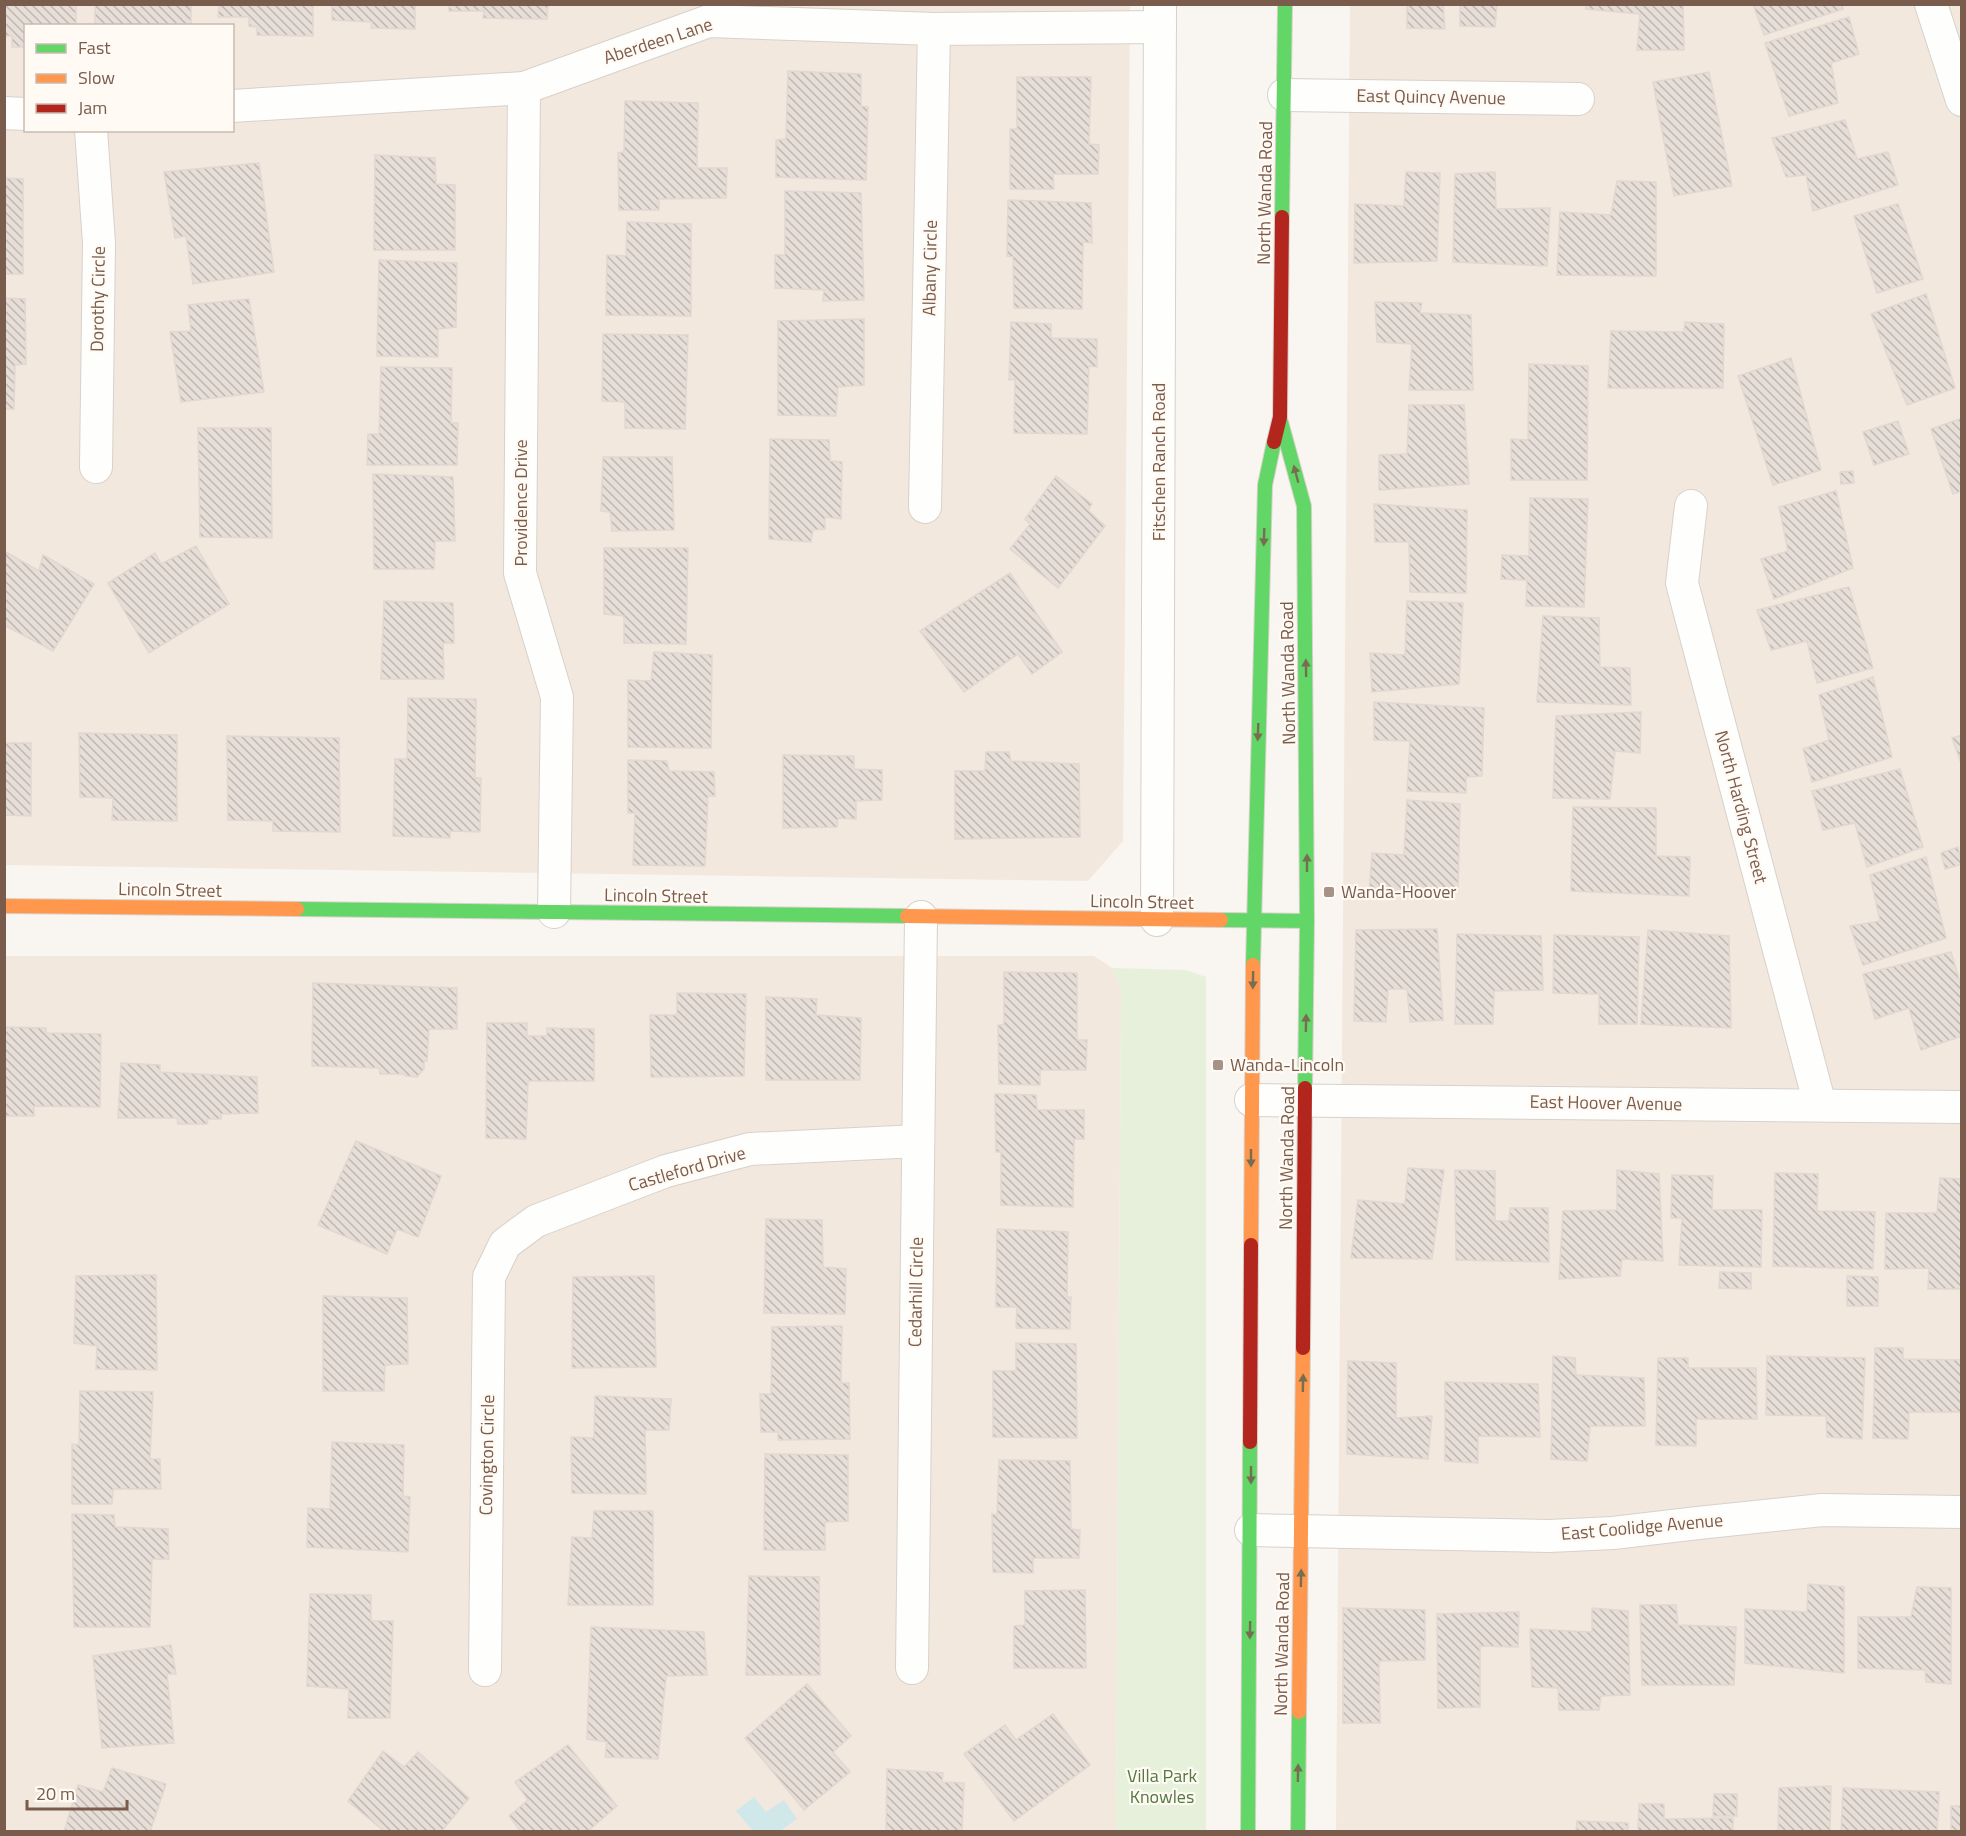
<svg xmlns="http://www.w3.org/2000/svg" width="1966" height="1836" viewBox="0 0 1966 1836" font-family="'Titillium Web',sans-serif">
  <defs>
    <pattern id="building-back-hatch" width="6" height="6" patternUnits="userSpaceOnUse" patternTransform="scale(1.5)"><rect width="6" height="6" fill="#e6ded7"/><path d="M-1 5l2 2M0 0l6 6M5-1l2 2" fill="none" stroke="#bfb7b1"/></pattern>
  </defs>
  <rect width="100%" height="100%" fill="#f9f5f0"/>
  <!-- residential -->
  <g fill="#f2e8de" fill-rule="evenodd">
    <path d="M 5,5 L 1130,5 L 1123,841 L 1088,881 L 5,865 ZM 26,26 L 232,26 L 232,130 L 26,130 Z"/>
    <polygon points="1350,5 1961,5 1961,1831 1336,1832"/>
    <polygon points="5,956 1094,956 1112,968 1121,989 1116,1831 5,1832"/>
  </g>
  <!-- green -->
  <polygon fill="#e7f0db" points="1112,968 1186,970 1206,977 1206,1831 1116,1831 1121,989"/>
  <!-- water -->
  <polygon fill="#d0e8ea" points="754,1797 766,1812 784,1800 797,1819 780,1831 753,1831 736,1811"/>
  <!-- building -->
  <g fill="url(#building-back-hatch)" stroke="#e2d8d2" stroke-width="1.5">
    <polygon points="4,4 76,4 76,26 26,26 26,47 12,47 12,36 4,36"/>
    <polygon points="95,4 191,4 191,24 95,26"/>
    <polygon points="219,4 313,4 313,36 257,35 257,27 249,26 249,17 218,17"/>
    <polygon points="332,4 415,4 415,29 371,28 372,22 332,20"/>
    <polygon points="449,4 548,4 547,19 483,18 484,11 449,11"/>
    <polygon points="1407,4 1443,4 1445,29 1407,28"/>
    <polygon points="1460,4 1497,4 1495,27 1460,26"/>
    <polygon points="1586,4 1683,4 1684,50 1637,50 1640,14 1586,9"/>
    <polygon points="1753,4 1842,4 1843,9 1764,35"/>
    <polygon points="1849,17 1859,54 1831,63 1838,103 1789,116 1765,43"/>
    <polygon points="788,71 861,74 861,106 868,107 866,180 776,177 776,140 786,139"/>
    <polygon points="1709,72 1732,186 1674,196 1653,82"/>
    <polygon points="1017,77 1091,77 1089,144 1099,145 1098,174 1053,174 1054,189 1010,189 1010,129 1017,129"/>
    <polygon points="625,101 698,103 697,168 727,168 726,198 659,199 659,210 619,210 618,153 624,152"/>
    <polygon points="1845,120 1857,159 1888,152 1898,185 1813,211 1806,175 1786,177 1772,138"/>
    <polygon points="375,155 435,158 436,184 455,185 455,250 374,250"/>
    <polygon points="259,163 274,272 193,284 186,236 175,238 164,172"/>
    <polygon points="1406,172 1440,173 1437,261 1354,263 1355,204 1404,206"/>
    <polygon points="1495,172 1496,209 1550,208 1547,266 1453,262 1455,174"/>
    <polygon points="4,178 23,179 23,274 4,274"/>
    <polygon points="1617,181 1656,182 1656,276 1557,275 1560,212 1611,215"/>
    <polygon points="785,191 861,193 864,300 823,301 824,290 775,288 775,255 785,255"/>
    <polygon points="1008,200 1091,203 1092,243 1083,242 1082,309 1014,308 1013,257 1007,256"/>
    <polygon points="1898,204 1923,279 1877,293 1854,216"/>
    <polygon points="627,222 691,224 691,316 606,315 607,255 626,256"/>
    <polygon points="379,260 457,263 456,327 438,329 438,357 377,356"/>
    <polygon points="1926,294 1955,388 1907,405 1871,314"/>
    <polygon points="4,298 25,299 26,364 15,365 14,409 4,409"/>
    <polygon points="249,299 264,392 181,402 170,332 191,331 188,305"/>
    <polygon points="1375,302 1422,303 1420,313 1471,315 1473,390 1409,390 1412,344 1377,342"/>
    <polygon points="864,319 864,385 838,387 836,416 778,415 778,321"/>
    <polygon points="1011,322 1051,324 1051,338 1097,339 1097,367 1089,366 1087,434 1014,433 1015,379 1009,380"/>
    <polygon points="1685,322 1724,324 1723,388 1608,388 1611,331 1684,332"/>
    <polygon points="603,334 688,335 685,429 625,428 625,402 602,401"/>
    <polygon points="1791,358 1821,470 1773,485 1738,376"/>
    <polygon points="1529,364 1588,366 1587,480 1511,480 1511,439 1528,440"/>
    <polygon points="381,367 452,368 451,423 458,423 457,465 367,465 368,434 379,434"/>
    <polygon points="1409,405 1464,405 1469,484 1379,490 1379,455 1407,454"/>
    <polygon points="1962,418 1962,491 1953,494 1931,429"/>
    <polygon points="1898,421 1909,454 1874,465 1863,432"/>
    <polygon points="198,428 271,428 272,538 200,537"/>
    <polygon points="770,439 829,440 830,461 842,462 841,519 825,517 825,529 813,530 811,542 769,539"/>
    <polygon points="603,457 672,457 674,530 612,531 610,512 601,511"/>
    <polygon points="1853,471 1854,483 1841,484 1840,472"/>
    <polygon points="373,474 453,477 455,541 435,541 434,569 374,569"/>
    <polygon points="1056,476 1092,504 1088,510 1105,526 1058,588 1010,549 1030,524 1025,519"/>
    <polygon points="1836,491 1853,568 1774,599 1761,559 1788,551 1779,507"/>
    <polygon points="1530,498 1588,499 1584,607 1526,606 1527,580 1501,579 1502,555 1529,556"/>
    <polygon points="1374,504 1467,510 1466,593 1410,592 1409,542 1375,542"/>
    <polygon points="196,546 229,604 149,653 108,583 155,553 161,564"/>
    <polygon points="604,548 688,548 686,644 624,643 624,616 604,614"/>
    <polygon points="4,551 39,571 43,555 94,584 53,651 4,625"/>
    <polygon points="1010,573 1062,652 1032,674 1018,654 964,692 920,631"/>
    <polygon points="1849,587 1873,668 1817,683 1807,641 1771,650 1757,610"/>
    <polygon points="384,601 453,603 454,643 443,643 444,679 381,679"/>
    <polygon points="1407,601 1463,603 1459,684 1372,692 1370,653 1405,655"/>
    <polygon points="1543,616 1599,618 1600,667 1630,668 1631,705 1537,702"/>
    <polygon points="654,652 712,655 711,748 628,747 628,680 651,681"/>
    <polygon points="1873,677 1892,757 1812,782 1803,749 1829,740 1819,695"/>
    <polygon points="408,698 476,699 475,778 481,778 480,832 450,831 450,838 393,836 395,759 407,759"/>
    <polygon points="1374,702 1484,708 1482,776 1466,777 1466,793 1407,791 1410,741 1374,740"/>
    <polygon points="1641,712 1640,753 1615,751 1610,799 1553,798 1556,716"/>
    <polygon points="79,733 177,735 177,821 112,820 113,798 80,797"/>
    <polygon points="1962,735 1962,766 1952,738"/>
    <polygon points="227,736 339,738 340,832 273,831 273,821 228,820"/>
    <polygon points="4,743 31,743 31,816 4,815"/>
    <polygon points="986,752 1009,752 1011,761 1079,764 1080,837 955,839 955,771 985,771"/>
    <polygon points="783,755 854,756 854,769 882,770 882,800 856,801 856,819 838,818 837,827 783,828"/>
    <polygon points="628,760 667,761 669,771 714,772 715,796 708,796 705,866 633,865 635,813 628,813"/>
    <polygon points="1900,769 1923,847 1867,867 1855,823 1823,830 1812,791"/>
    <polygon points="1407,800 1460,804 1458,891 1369,894 1372,853 1404,855"/>
    <polygon points="1573,807 1656,808 1656,856 1690,857 1689,896 1571,891"/>
    <polygon points="1958,847 1962,864 1945,869 1941,853"/>
    <polygon points="1926,857 1946,938 1863,965 1850,926 1880,921 1870,875"/>
    <polygon points="1437,929 1443,1020 1410,1022 1407,989 1388,989 1386,1022 1354,1021 1356,930"/>
    <polygon points="1648,930 1729,936 1731,1028 1641,1024"/>
    <polygon points="1457,934 1541,936 1543,990 1494,991 1493,1024 1455,1024"/>
    <polygon points="1554,935 1639,937 1637,1024 1599,1024 1599,994 1553,993"/>
    <polygon points="1951,952 1962,988 1962,1036 1921,1050 1909,1008 1875,1019 1863,974"/>
    <polygon points="1004,972 1077,973 1077,1040 1087,1040 1086,1070 1040,1070 1040,1085 999,1084 998,1025 1004,1025"/>
    <polygon points="313,983 457,988 457,1029 429,1029 427,1061 424,1061 424,1069 417,1077 406,1076 403,1074 380,1074 379,1068 312,1066"/>
    <polygon points="677,993 746,994 744,1076 651,1077 650,1015 677,1015"/>
    <polygon points="766,997 817,999 816,1015 861,1018 860,1080 766,1080"/>
    <polygon points="487,1023 527,1023 527,1036 547,1036 547,1028 594,1029 594,1081 528,1081 526,1139 486,1138"/>
    <polygon points="4,1027 46,1028 46,1033 101,1034 100,1107 34,1106 34,1116 4,1116"/>
    <polygon points="121,1063 160,1065 160,1072 257,1077 258,1113 221,1114 221,1119 208,1119 207,1124 178,1124 177,1118 118,1118"/>
    <polygon points="995,1094 1036,1095 1037,1110 1084,1110 1084,1139 1074,1139 1073,1207 1001,1205 1001,1152 996,1152"/>
    <polygon points="356,1141 441,1176 418,1237 397,1229 387,1254 318,1225"/>
    <polygon points="1408,1168 1444,1170 1432,1259 1351,1258 1358,1200 1405,1204"/>
    <polygon points="1455,1170 1495,1171 1495,1221 1509,1221 1510,1208 1548,1208 1549,1262 1456,1260"/>
    <polygon points="1617,1170 1659,1174 1663,1261 1622,1259 1620,1276 1559,1279 1563,1211 1617,1210"/>
    <polygon points="1775,1173 1818,1174 1817,1211 1875,1212 1873,1269 1773,1266"/>
    <polygon points="1672,1175 1713,1176 1712,1210 1762,1210 1761,1267 1679,1265 1682,1218 1671,1218"/>
    <polygon points="1940,1178 1962,1179 1962,1289 1928,1289 1929,1268 1885,1269 1886,1213 1937,1213"/>
    <polygon points="766,1219 822,1220 823,1267 846,1269 845,1314 764,1313"/>
    <polygon points="997,1229 1068,1232 1067,1297 1071,1297 1070,1329 1016,1328 1017,1307 996,1307"/>
    <polygon points="1720,1272 1751,1273 1751,1289 1719,1288"/>
    <polygon points="156,1275 157,1370 96,1369 97,1346 74,1343 76,1276"/>
    <polygon points="654,1276 656,1367 572,1368 573,1277"/>
    <polygon points="1847,1276 1878,1277 1878,1306 1847,1306"/>
    <polygon points="323,1296 407,1298 408,1364 385,1365 384,1391 323,1391"/>
    <polygon points="842,1326 841,1383 849,1383 850,1439 778,1440 778,1432 761,1432 760,1394 771,1394 772,1327"/>
    <polygon points="1016,1343 1076,1344 1077,1438 993,1437 993,1371 1016,1371"/>
    <polygon points="1875,1348 1903,1348 1903,1359 1962,1360 1962,1412 1909,1412 1908,1439 1873,1438"/>
    <polygon points="1553,1356 1575,1358 1576,1375 1644,1378 1645,1426 1590,1426 1587,1461 1551,1459"/>
    <polygon points="1767,1356 1865,1358 1862,1439 1827,1437 1826,1416 1766,1415"/>
    <polygon points="1658,1358 1688,1358 1688,1368 1756,1368 1757,1419 1696,1419 1696,1446 1656,1445"/>
    <polygon points="1348,1361 1396,1363 1396,1418 1432,1416 1428,1459 1347,1454"/>
    <polygon points="1445,1382 1538,1384 1540,1437 1478,1436 1478,1463 1445,1461"/>
    <polygon points="80,1391 153,1392 150,1459 160,1459 161,1489 113,1489 112,1504 72,1504 72,1444 79,1445"/>
    <polygon points="595,1396 671,1399 669,1430 645,1430 646,1494 572,1493 571,1437 594,1438"/>
    <polygon points="332,1442 404,1445 403,1496 410,1497 408,1552 307,1547 308,1508 330,1509"/>
    <polygon points="765,1454 848,1455 848,1521 825,1522 825,1550 764,1550"/>
    <polygon points="999,1460 1070,1461 1071,1529 1080,1530 1079,1558 1033,1558 1033,1573 993,1572 992,1514 997,1515"/>
    <polygon points="594,1511 653,1511 653,1605 568,1605 572,1537 592,1538"/>
    <polygon points="72,1514 114,1515 115,1527 168,1529 169,1559 152,1559 150,1627 74,1627"/>
    <polygon points="749,1576 819,1577 820,1675 746,1675"/>
    <polygon points="1808,1584 1844,1587 1844,1673 1745,1663 1745,1609 1807,1612"/>
    <polygon points="1917,1587 1951,1588 1951,1684 1926,1682 1925,1670 1858,1668 1858,1617 1911,1617"/>
    <polygon points="1085,1590 1086,1668 1014,1668 1014,1626 1025,1625 1025,1591"/>
    <polygon points="310,1594 371,1595 371,1621 393,1621 390,1718 348,1718 349,1689 307,1686"/>
    <polygon points="1640,1605 1676,1605 1678,1625 1736,1627 1734,1685 1642,1685"/>
    <polygon points="1343,1608 1425,1610 1425,1660 1379,1661 1380,1723 1343,1723"/>
    <polygon points="1592,1608 1628,1611 1630,1695 1601,1696 1599,1710 1559,1710 1558,1688 1532,1687 1530,1629 1592,1632"/>
    <polygon points="1519,1612 1518,1647 1480,1646 1480,1707 1438,1708 1437,1614"/>
    <polygon points="591,1627 704,1632 707,1675 666,1676 658,1759 605,1757 607,1742 587,1739"/>
    <polygon points="171,1645 176,1674 167,1674 174,1743 102,1748 93,1656"/>
    <polygon points="807,1684 851,1736 833,1752 850,1772 804,1810 745,1738"/>
    <polygon points="1053,1714 1090,1765 1014,1821 964,1754 1005,1725 1016,1740"/>
    <polygon points="568,1745 617,1806 587,1832 521,1832 509,1816 528,1800 515,1782"/>
    <polygon points="383,1751 404,1767 418,1752 469,1798 441,1832 385,1832 348,1801"/>
    <polygon points="112,1768 166,1784 150,1832 64,1832 78,1785 103,1792"/>
    <polygon points="887,1769 943,1773 942,1782 964,1783 962,1832 886,1832"/>
    <polygon points="1831,1786 1830,1832 1778,1832 1779,1788"/>
    <polygon points="1843,1788 1939,1792 1937,1832 1841,1832"/>
    <polygon points="1714,1794 1737,1794 1737,1816 1713,1816"/>
    <polygon points="1639,1804 1664,1804 1664,1819 1733,1818 1733,1832 1638,1832"/>
    <rect x="1951" y="1806" width="11" height="26"/>
    <polygon points="1577,1821 1628,1823 1628,1832 1576,1832"/>
  </g>
  <g fill="none" stroke-linecap="round" stroke-linejoin="round">
    <!-- street casing -->
    <g stroke="#d7d1cb" stroke-width="34">
      <g id="street">
        <polyline points="1931,4 1962,100"/>
        <polyline points="524,88 520,573 557,697 554,912"/>
        <polyline points="1284,95 1578,99"/>
        <polyline points="232,106 524,88 709,21 934,29 1160,27"/>
        <polyline points="4,113 26,114"/>
        <polyline points="91,130 99,243 96,467"/>
        <polyline points="1691,506 1682,583 1820,1105"/>
        <polyline points="925,507 934,29"/>
        <polyline points="1157,920 1160,4"/>
        <polyline points="1251,1100 1962,1107"/>
        <polyline points="1251,1530 1549,1536 1613,1533 1698,1523 1822,1510 1962,1512"/>
        <polyline points="912,1668 921,917"/>
        <polyline points="485,1670 489,1277 505,1244 536,1221 666,1171 750,1149 918,1141"/>
      </g>
    </g>
    <!-- fast casing -->
    <g stroke="#d9d2cb" stroke-width="16">
      <g id="fast">
        <polyline points="1282,217 1285,4"/>
        <polyline points="1281,422 1304,506 1307,921 1305,1088"/>
        <polyline points="297,909 907,916"/>
        <polyline points="1221,920 1307,921"/>
        <polyline points="1253,965 1265,485 1274,442"/>
        <polyline points="1248,1832 1250,1442"/>
        <polyline points="1298,1832 1299,1712"/>
      </g>
    </g>
    <!-- slow casing -->
    <g stroke="#d9d2cb" stroke-width="16">
      <g id="slow">
        <polyline points="4,906 297,909"/>
        <polyline points="907,916 1221,920"/>
        <polyline points="1251,1245 1253,965"/>
        <polyline points="1299,1712 1303,1348"/>
      </g>
    </g>
    <!-- jam casing -->
    <g stroke="#d9d2cb" stroke-width="16">
      <g id="jam">
        <polyline points="1274,442 1280,417 1282,217"/>
        <polyline points="1303,1348 1305,1088"/>
        <polyline points="1250,1442 1251,1245"/>
      </g>
    </g>
    <!-- street -->
    <use href="#street" stroke="#fefefd" stroke-width="32"/>
    <!-- fast -->
    <use href="#fast" stroke="#63d668" stroke-width="14"/>
    <!-- slow -->
    <use href="#slow" stroke="#ff974d" stroke-width="14"/>
    <!-- jam -->
    <use href="#jam" stroke="#b3261e" stroke-width="14"/>
  </g>
  <!-- one-way arrows -->
  <defs><path id="oneway-solid" d="M-6-.8H1V-3.2L6.5 0L1 3.2V.8H-6Z" transform="scale(1.5)"/></defs>
  <g fill="#776e51">
    <use href="#oneway-solid" transform="translate(1296 474) rotate(-105)"/>
    <use href="#oneway-solid" transform="translate(1264 537) rotate(92)"/>
    <use href="#oneway-solid" transform="translate(1306 668) rotate(-91)"/>
    <use href="#oneway-solid" transform="translate(1258 732) rotate(92)"/>
    <use href="#oneway-solid" transform="translate(1307 863) rotate(-90)"/>
    <use href="#oneway-solid" transform="translate(1253 980) rotate(91)"/>
    <use href="#oneway-solid" transform="translate(1306 1023) rotate(-89)"/>
    <use href="#oneway-solid" transform="translate(1251 1158) rotate(90)"/>
    <use href="#oneway-solid" transform="translate(1303 1383) rotate(-89)"/>
    <use href="#oneway-solid" transform="translate(1251 1475) rotate(90)"/>
    <use href="#oneway-solid" transform="translate(1301 1578) rotate(-89)"/>
    <use href="#oneway-solid" transform="translate(1250 1630) rotate(91)"/>
    <use href="#oneway-solid" transform="translate(1298 1773) rotate(-89)"/>
  </g>
  <!-- markers -->
  <g fill="#a69286" stroke="#fffaf3" stroke-width="2">
    <rect x="1323" y="886" width="12" height="12" rx="3"/>
    <rect x="1212" y="1059" width="12" height="12" rx="3"/>
  </g>
  <g text-anchor="middle" stroke-width="4.5" stroke-linejoin="round" paint-order="stroke">
    <!-- street labels -->
    <g font-size="18" fill="#7a5c4d" stroke="#fffaf3">
      <text transform="translate(658 41) rotate(-18)" y="6">Aberdeen Lane</text>
      <text transform="translate(1431 97) rotate(1)" y="6">East Quincy Avenue</text>
      <text transform="translate(1265 193) rotate(-89)" y="6">North Wanda Road</text>
      <text transform="translate(930 268) rotate(-89)" y="6">Albany Circle</text>
      <text transform="translate(98 299) rotate(-89)" y="6">Dorothy Circle</text>
      <text transform="translate(1159 462) rotate(-90)" y="6">Fitschen Ranch Road</text>
      <text transform="translate(521 503) rotate(-90)" y="6">Providence Drive</text>
      <text transform="translate(1288 673) rotate(-91)" y="6">North Wanda Road</text>
      <text transform="translate(1741 807) rotate(75)" y="6">North Harding Street</text>
      <text transform="translate(170 890) rotate(1)" y="6">Lincoln Street</text>
      <text transform="translate(656 896) rotate(1)" y="6">Lincoln Street</text>
      <text transform="translate(1142 902) rotate(1)" y="6">Lincoln Street</text>
      <text transform="translate(1606 1103) rotate(1)" y="6">East Hoover Avenue</text>
      <text transform="translate(1287 1158) rotate(-89)" y="6">North Wanda Road</text>
      <text transform="translate(687 1169) rotate(-16)" y="6">Castleford Drive</text>
      <text transform="translate(916 1292) rotate(-89)" y="6">Cedarhill Circle</text>
      <text transform="translate(487 1455) rotate(-89)" y="6">Covington Circle</text>
      <text transform="translate(1642 1527) rotate(-5)" y="6">East Coolidge Avenue</text>
      <text transform="translate(1282 1644) rotate(-89)" y="6">North Wanda Road</text>
    </g>
    <!-- poi labels -->
    <g font-size="18" fill="#7a5c4d" stroke="#fffaf3" text-anchor="start">
      <text x="1341" y="898">Wanda-Hoover</text>
      <text x="1230" y="1071">Wanda-Lincoln</text>
    </g>
    <!-- park labels -->
    <g font-size="18" fill="#537a41" stroke="#fffaf3">
      <text x="1162" y="1782">Villa Park<tspan x="1162" dy="21">Knowles</tspan></text>
    </g>
  </g>
  <!-- border -->
  <rect width="1966" height="1836" fill="none" stroke="#7a5c4d" stroke-width="12"/>
  <!-- legend -->
  <rect x="24" y="24" width="210" height="108" fill="#fffaf3" stroke="#cabbb1" stroke-width="1.5"/>
  <rect x="36" y="44" width="30" height="9" fill="#63d668" stroke="#cabbb1" stroke-width="1.5"/>
  <text x="78" y="54" font-size="18" fill="#7a5c4d">Fast</text>
  <rect x="36" y="74" width="30" height="9" fill="#ff974d" stroke="#cabbb1" stroke-width="1.5"/>
  <text x="78" y="84" font-size="18" fill="#7a5c4d">Slow</text>
  <rect x="36" y="104" width="30" height="9" fill="#b3261e" stroke="#cabbb1" stroke-width="1.5"/>
  <text x="78" y="114" font-size="18" fill="#7a5c4d">Jam</text>
  <!-- scale -->
  <path d="M27 1800v9h100v-9" fill="none" stroke="#7a5c4d" stroke-width="3"/>
  <text x="36" y="1800" font-size="18" fill="#7a5c4d" stroke="#fffaf3" stroke-width="4.5" paint-order="stroke">20 m</text>
</svg>
